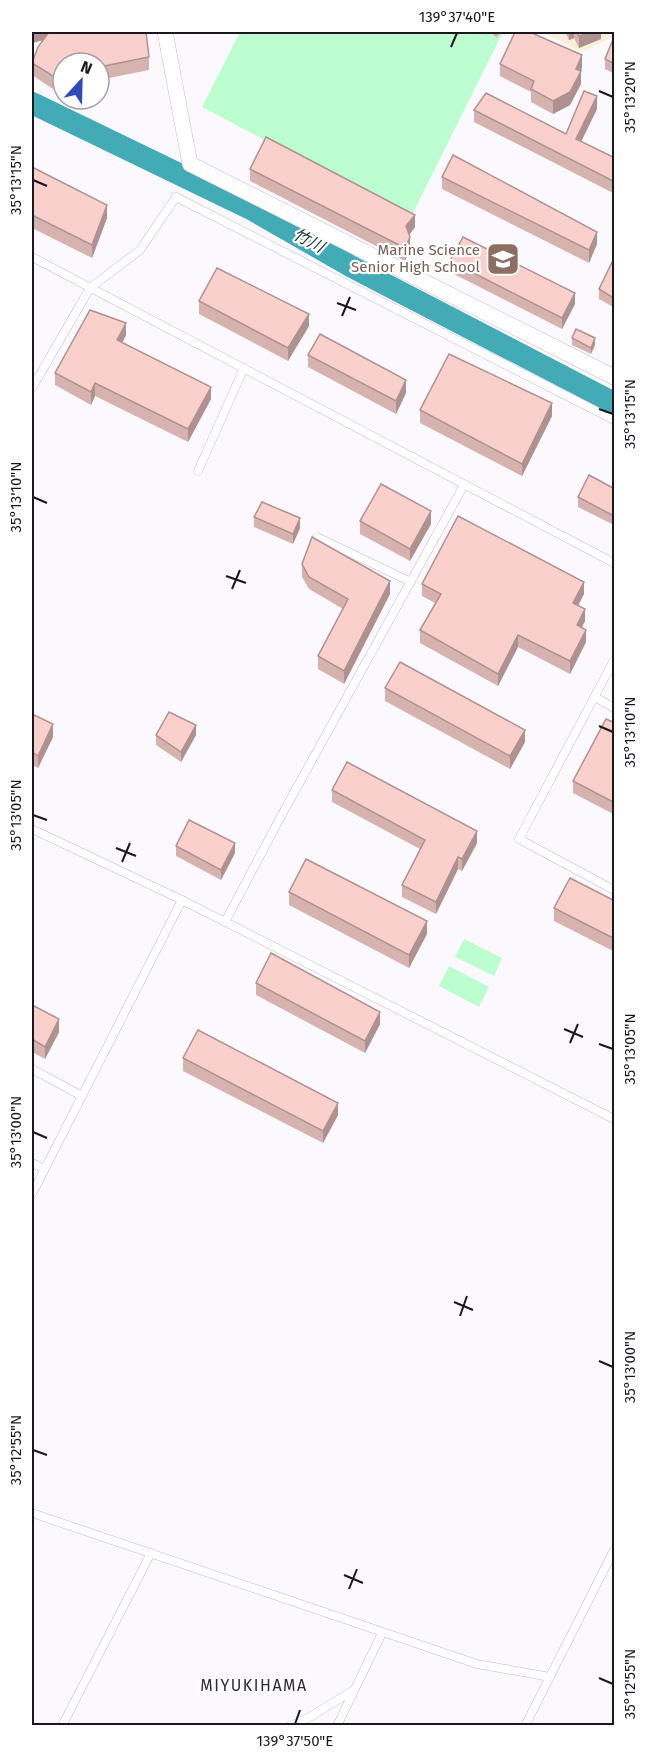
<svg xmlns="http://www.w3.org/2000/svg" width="646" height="1757" viewBox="0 0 646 1757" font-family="'Fira Sans','Noto Sans JP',sans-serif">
  <rect width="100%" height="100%" fill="#fbf9fd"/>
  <!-- medical -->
  <polygon fill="#faefda" points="542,32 614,32 614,37 581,52"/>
  <!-- green -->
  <g fill="#bcfed0">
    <polygon points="240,32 503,32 411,217 202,107"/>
    <polygon points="464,939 502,958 494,976 455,957"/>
    <polygon points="449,966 489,987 479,1007 439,986"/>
  </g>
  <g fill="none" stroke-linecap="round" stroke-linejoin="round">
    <!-- river -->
    <polyline stroke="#43abb6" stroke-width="22" points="32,103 251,209 352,267 614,403"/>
    <!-- lane casing -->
    <g stroke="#c2bbce" stroke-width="9">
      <g id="lane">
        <polyline points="32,257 614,563"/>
        <polyline points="32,388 90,288 140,250 176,197 614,420"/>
        <polyline points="198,471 244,368"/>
        <polyline points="317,537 411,582"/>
        <polyline points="614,660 519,839 614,890"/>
        <polyline points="595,697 614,708"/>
        <polyline points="32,829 182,900 614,1119"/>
        <polyline points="225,922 280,818 464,485"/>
        <polyline points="32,1069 82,1096"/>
        <polyline points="32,1163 44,1169"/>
        <polyline points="32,1194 182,900"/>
        <polyline points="32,1513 477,1664 550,1677"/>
        <polyline points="62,1726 151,1553"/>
        <polyline points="290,1726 308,1718 354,1690"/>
        <polyline points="337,1726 382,1633"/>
        <polyline points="525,1726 614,1550"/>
      </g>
    </g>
    <!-- street casing -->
    <g stroke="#c2bbce" stroke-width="16">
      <polyline id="street" points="165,32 190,164 614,377"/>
    </g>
    <!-- lane -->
    <use href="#lane" stroke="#fff" stroke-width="8"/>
    <!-- street -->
    <use href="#street" stroke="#fff" stroke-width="15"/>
  </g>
  <!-- wall -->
  <g fill="#d7b3b0">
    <polygon points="32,32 149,57 149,70 99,80 99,63 63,63 63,87 53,89 32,75 32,61 43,40 32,43"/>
    <polygon points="490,32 500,32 497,38"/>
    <polygon points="537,32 537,35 582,68 580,71 581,84 570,105 553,114 531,102 531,92 500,76 500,64"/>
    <polygon points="565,32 601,32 601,39 579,48 574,38 569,40"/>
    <polygon points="615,38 615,74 605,69 605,59"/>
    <polygon points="597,109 581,142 615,158 615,194 474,122 474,110 566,134"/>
    <polygon points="32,167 107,218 92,258 32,228"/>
    <polygon points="250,169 415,227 409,235 410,249 405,261 250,181"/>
    <polygon points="442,177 597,244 589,263 442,189"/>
    <polygon points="615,256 615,308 599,299 599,289"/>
    <polygon points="450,261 575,304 562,329 450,272"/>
    <polygon points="199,301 309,326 288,361 199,314"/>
    <polygon points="126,335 122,343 211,399 188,442 95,396 91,405 55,385 55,373"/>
    <polygon points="572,338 595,345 591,354 572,345"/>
    <polygon points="308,355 406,393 396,414 308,367"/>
    <polygon points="420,410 552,416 522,476 420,423"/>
    <polygon points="615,489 615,519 612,524 578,507 578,497"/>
    <polygon points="254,517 300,528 293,544 254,527"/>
    <polygon points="360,521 431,524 410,561 360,534"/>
    <polygon points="302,564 390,594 344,684 318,669 318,656 343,609 309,589 302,577"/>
    <polygon points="422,584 584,594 578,606 585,621 582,627 586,642 570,674 518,647 498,686 420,643 420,630 435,603 422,596"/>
    <polygon points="385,688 525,742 510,769 385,701"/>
    <polygon points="32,714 53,737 38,768 32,765"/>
    <polygon points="615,723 615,815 573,793 573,781"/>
    <polygon points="156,735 196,735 181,762 156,745"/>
    <polygon points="332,790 477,843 462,871 458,869 436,914 402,897 402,885 420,849 332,802"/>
    <polygon points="176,846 235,853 221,880 176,856"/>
    <polygon points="289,892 427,934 409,968 289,905"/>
    <polygon points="615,901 615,952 554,921 554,908"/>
    <polygon points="256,983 380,1024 365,1053 256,995"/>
    <polygon points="32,1005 59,1032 45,1059 32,1052"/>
    <polygon points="183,1058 338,1115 323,1143 183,1071"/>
  </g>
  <!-- shaded-wall -->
  <g fill="#af9290">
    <polygon points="32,32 55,32 55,37 32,43"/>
    <polygon points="569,32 574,32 574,38 569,40"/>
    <polygon points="590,32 601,32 601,39 579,48 579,36"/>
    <polygon points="582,55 582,68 579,75 581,71 581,84 570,105 553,114 553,101 576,69"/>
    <polygon points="597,96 597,109 576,152 576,139"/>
    <polygon points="107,205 107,218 92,258 92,245"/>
    <polygon points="415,215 415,227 406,239 406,226"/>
    <polygon points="597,232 597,244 589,263 589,250"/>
    <polygon points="410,237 410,249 405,261 405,248"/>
    <polygon points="575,293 575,304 562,329 562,318"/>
    <polygon points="309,314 309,326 288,361 288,348"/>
    <polygon points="126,323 126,335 117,353 117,340"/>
    <polygon points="595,338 595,345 591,354 591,348"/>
    <polygon points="406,380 406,393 396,414 396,401"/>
    <polygon points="95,383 95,396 91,405 91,392"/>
    <polygon points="211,387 211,399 188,442 188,429"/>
    <polygon points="552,403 552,416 522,476 522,464"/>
    <polygon points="615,510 615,519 612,524 612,515"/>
    <polygon points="431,511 431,524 410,561 410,549"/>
    <polygon points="300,518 300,528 293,544 293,534"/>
    <polygon points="390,581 390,594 344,684 344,671"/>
    <polygon points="584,582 584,594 573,615 573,603"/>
    <polygon points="585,609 585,621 577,637 577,625"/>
    <polygon points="586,630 586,642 570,674 570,661"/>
    <polygon points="518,635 518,647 498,686 498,674"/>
    <polygon points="53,724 53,737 38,768 38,756"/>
    <polygon points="196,725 196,735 181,762 181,752"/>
    <polygon points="525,730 525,742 510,769 510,756"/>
    <polygon points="477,831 477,843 462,871 462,859"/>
    <polygon points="235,843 235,853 221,880 221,870"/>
    <polygon points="458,857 458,869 436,914 436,902"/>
    <polygon points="427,921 427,934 409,968 409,955"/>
    <polygon points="380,1012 380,1024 365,1053 365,1041"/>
    <polygon points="59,1019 59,1032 45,1059 45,1047"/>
    <polygon points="338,1103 338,1115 323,1143 323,1131"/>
  </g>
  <!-- building -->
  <g fill="#fad0cd" stroke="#af9290" stroke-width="1.5">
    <polygon points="49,32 146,32 149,57 99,67 99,63 63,63 63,74 53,76 32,63 38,47"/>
    <polygon points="515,32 534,32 534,34 582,55 576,69 581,71 570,92 553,101 531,89 534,81 500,64"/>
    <polygon points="577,32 590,32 579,36"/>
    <polygon points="614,37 615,38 615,64 605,59"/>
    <polygon points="584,91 597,96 576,139 615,158 615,182 474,110 486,93 566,134"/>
    <polygon points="266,137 415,215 406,226 410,237 405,248 250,169"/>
    <polygon points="453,155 597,232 589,250 442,177"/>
    <polygon points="32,167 107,205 92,245 32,215"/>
    <polygon points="463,237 575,293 562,318 450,261"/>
    <polygon points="615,256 615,299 599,289"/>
    <polygon points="217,268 309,314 288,348 199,301"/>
    <polygon points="90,310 126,323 117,340 211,387 188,429 95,383 91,392 55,373"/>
    <polygon points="576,329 595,338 591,348 572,338"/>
    <polygon points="320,334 406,380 396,401 308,355"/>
    <polygon points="449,354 552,403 522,464 420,410"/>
    <polygon points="589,475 615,489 615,510 612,515 578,497"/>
    <polygon points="381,484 431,511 410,549 360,521"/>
    <polygon points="262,502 300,518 293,534 254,517"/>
    <polygon points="458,516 584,582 573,603 585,609 577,625 586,630 570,661 518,635 498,674 420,630 441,594 422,584"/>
    <polygon points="312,537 390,581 344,671 318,656 348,599 309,577 302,564"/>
    <polygon points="400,662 525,730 510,756 385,688"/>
    <polygon points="169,712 196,725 181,752 156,735"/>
    <polygon points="32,714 53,724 38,756 32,752"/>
    <polygon points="606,719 615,723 615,803 573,781"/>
    <polygon points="347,762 477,831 462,859 458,857 436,902 402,885 425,840 332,790"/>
    <polygon points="189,820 235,843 221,870 176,846"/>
    <polygon points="306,859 427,921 409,955 289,892"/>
    <polygon points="570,878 615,901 615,939 554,908"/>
    <polygon points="271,953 380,1012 365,1041 256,983"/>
    <polygon points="32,1005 59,1019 45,1047 32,1039"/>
    <polygon points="198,1030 338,1103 323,1131 183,1058"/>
  </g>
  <!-- ticks -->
  <path fill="none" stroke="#1a171e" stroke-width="2" d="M 451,47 L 457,33M 599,91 L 613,97M 33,180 L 47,186M 337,303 L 356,310M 342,316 L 350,297M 599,409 L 613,414M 33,497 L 47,503M 226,576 L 246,583M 232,589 L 240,570M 599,726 L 613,732M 33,815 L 47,820M 116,848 L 136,856M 122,862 L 130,843M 564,1029 L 583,1037M 570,1043 L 578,1024M 599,1044 L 613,1049M 33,1132 L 47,1138M 454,1302 L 473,1310M 460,1316 L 467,1296M 599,1361 L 613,1367M 33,1450 L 47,1455M 344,1575 L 363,1583M 349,1589 L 357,1569M 599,1678 L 613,1684M 295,1724 L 300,1710"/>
  <!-- icons -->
  <defs>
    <g id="school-square" transform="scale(1.725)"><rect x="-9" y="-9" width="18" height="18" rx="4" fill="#8d6e63" stroke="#fff"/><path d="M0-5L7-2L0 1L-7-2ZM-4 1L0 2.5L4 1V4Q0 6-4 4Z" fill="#fff"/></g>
  </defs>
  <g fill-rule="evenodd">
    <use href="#school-square" x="503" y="259"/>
  </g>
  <g text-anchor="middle" stroke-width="4.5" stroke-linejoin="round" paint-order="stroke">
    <!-- education labels -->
    <g font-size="15" fill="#785e54" stroke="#fff" text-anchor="end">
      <text x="480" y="255">Marine Science<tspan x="480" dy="17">Senior High School</tspan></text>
    </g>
    <!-- water labels -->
    <g font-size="16" font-style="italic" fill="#1b3335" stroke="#fff">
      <text transform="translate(309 240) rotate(28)" y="6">竹川</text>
    </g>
    <!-- neighbourhood labels -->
    <g font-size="16" letter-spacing="1.5" fill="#2f2a38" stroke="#fff">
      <text x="254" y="1691">MIYUKIHAMA</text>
    </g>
  </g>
  <!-- border -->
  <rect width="646" height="1757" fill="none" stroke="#ffffff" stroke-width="66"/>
  <!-- north arrow -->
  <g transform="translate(81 81) rotate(22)"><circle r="28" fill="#ffffff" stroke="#a3a2a5" stroke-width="1.5"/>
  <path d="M0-4.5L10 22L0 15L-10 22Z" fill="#2f4abb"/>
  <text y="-9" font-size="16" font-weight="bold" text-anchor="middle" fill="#1a171e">N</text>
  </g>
  <rect x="33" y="33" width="580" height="1691" fill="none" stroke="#1a171e" stroke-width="2"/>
  <g font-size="15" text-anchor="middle" fill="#1a171e">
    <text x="457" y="22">139°37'40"E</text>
    <text transform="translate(630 97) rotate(-90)" y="5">35°13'20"N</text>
    <text transform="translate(16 180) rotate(-90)" y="5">35°13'15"N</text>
    <text transform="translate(630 414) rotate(-90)" y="5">35°13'15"N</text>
    <text transform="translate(16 497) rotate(-90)" y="5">35°13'10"N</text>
    <text transform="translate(630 732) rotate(-90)" y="5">35°13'10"N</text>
    <text transform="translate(16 815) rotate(-90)" y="5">35°13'05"N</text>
    <text transform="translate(630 1049) rotate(-90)" y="5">35°13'05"N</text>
    <text transform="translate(16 1132) rotate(-90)" y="5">35°13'00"N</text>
    <text transform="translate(630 1367) rotate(-90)" y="5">35°13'00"N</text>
    <text transform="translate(16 1450) rotate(-90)" y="5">35°12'55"N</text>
    <text transform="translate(630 1684) rotate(-90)" y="5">35°12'55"N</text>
    <text x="295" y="1746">139°37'50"E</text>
  </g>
</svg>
